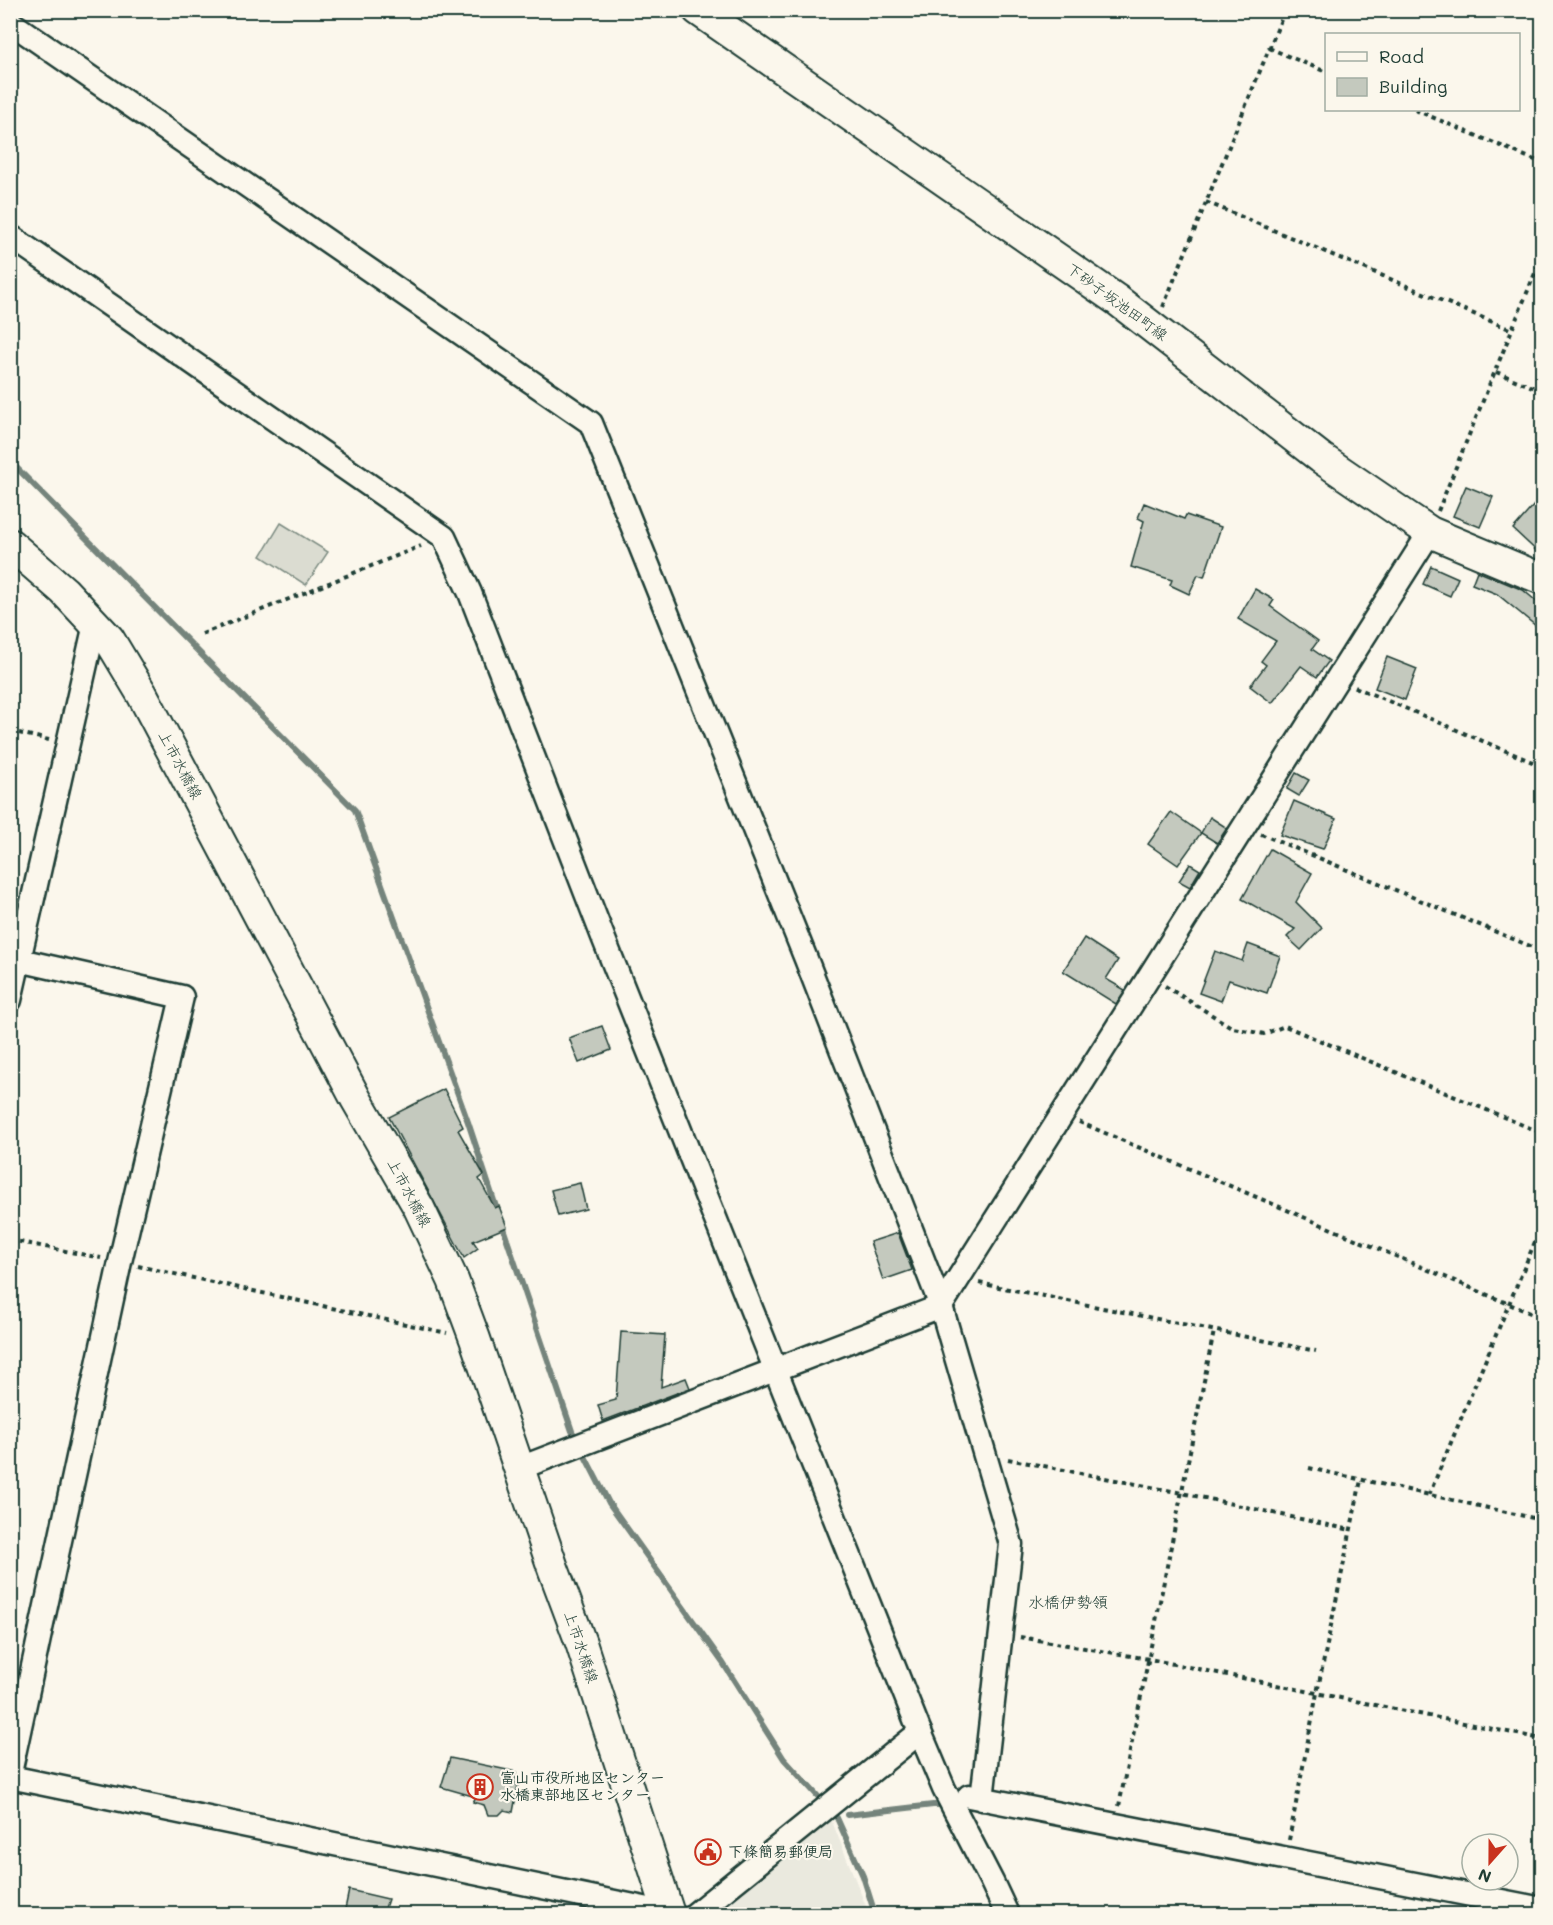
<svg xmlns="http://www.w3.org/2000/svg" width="1553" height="1925" viewBox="0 0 1553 1925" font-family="Mali,'Klee One',sans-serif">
  <rect width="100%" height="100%" fill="#fbf7ec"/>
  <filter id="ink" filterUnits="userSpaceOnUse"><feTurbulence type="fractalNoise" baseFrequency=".0167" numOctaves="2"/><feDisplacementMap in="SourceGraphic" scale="12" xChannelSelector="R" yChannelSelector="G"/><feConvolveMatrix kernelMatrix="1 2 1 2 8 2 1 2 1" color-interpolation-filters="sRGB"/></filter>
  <g filter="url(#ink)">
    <!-- built -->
    <polygon fill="#eae9de" points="831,1819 869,1914 713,1914 757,1880"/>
    <!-- green -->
    <polygon fill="#dbdcd1" stroke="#7d8c82" stroke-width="1.5" points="281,523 328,552 306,585 261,556"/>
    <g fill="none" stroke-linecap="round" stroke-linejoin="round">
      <!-- stream -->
      <g stroke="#74847b" stroke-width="6">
        <polyline points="10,461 355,810 468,1122 498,1213"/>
        <polyline points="501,1222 572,1431 609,1503 723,1663 784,1759 824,1803"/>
        <polyline points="830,1810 837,1818 863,1876 875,1914"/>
        <polyline points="847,1815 933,1805 948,1805"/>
      </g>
    </g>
    <!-- building -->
    <g fill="#c4c9be" stroke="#1f3d34" stroke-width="1.5">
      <polygon points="1466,486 1493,497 1480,527 1453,516"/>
      <polygon points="1542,496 1542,556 1513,529"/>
      <polygon points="1144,503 1184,519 1186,515 1221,527 1204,577 1198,575 1189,594 1170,585 1172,580 1131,567 1144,521 1138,518"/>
      <polygon points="1431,566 1458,578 1450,596 1423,584"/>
      <polygon points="1477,571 1523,590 1542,606 1542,631 1497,594 1472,584"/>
      <polygon points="1255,589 1274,600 1270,606 1318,641 1312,649 1329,661 1317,677 1301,666 1272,703 1250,686 1266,665 1261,661 1276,641 1238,619"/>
      <polygon points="1387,657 1417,669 1405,700 1375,688"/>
      <polygon points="1296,773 1309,780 1299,796 1287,789"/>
      <polygon points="1294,801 1336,819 1323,849 1280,835"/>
      <polygon points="1171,812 1201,833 1178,865 1148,844"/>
      <polygon points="1210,817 1227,828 1217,843 1201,833"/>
      <polygon points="1270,849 1312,873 1296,902 1322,928 1301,950 1287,937 1295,929 1242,899"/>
      <polygon points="1190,864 1200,870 1190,887 1179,881"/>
      <polygon points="1084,938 1118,960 1106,979 1125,990 1116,1004 1063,971"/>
      <polygon points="1248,944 1280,956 1267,993 1229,980 1221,1001 1199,993 1215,951 1242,961"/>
      <polygon points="602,1026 611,1050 579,1063 569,1038"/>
      <polygon points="444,1089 463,1127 458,1130 484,1175 479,1179 495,1208 499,1206 507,1227 473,1241 478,1248 464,1258 389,1117"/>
      <polygon points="580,1183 586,1209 558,1216 551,1190"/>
      <polygon points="898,1233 912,1270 883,1280 870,1242"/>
      <polygon points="621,1332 665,1335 661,1387 686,1378 690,1388 603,1421 598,1405 616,1400"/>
      <polygon points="450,1758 517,1772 515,1783 518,1786 513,1812 504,1810 499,1815 488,1815 484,1805 473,1802 476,1797 441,1787"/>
      <polygon points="349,1890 388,1899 383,1914 344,1914"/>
    </g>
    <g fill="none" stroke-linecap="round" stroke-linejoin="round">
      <!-- minor casing -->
      <g stroke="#1f3d34" stroke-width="27">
        <g id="minor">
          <polyline points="10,22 591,423 806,959 941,1306 1011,1544 982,1799"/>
          <polyline points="10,236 444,537 470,593 603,937 920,1732 944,1789 992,1882 1007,1914"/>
          <polyline points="10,958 19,960 10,1000"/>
          <polyline points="520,1468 941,1306 1430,532"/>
          <polyline points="10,1773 120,1262 182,997 19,960 95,624"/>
          <polyline points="10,1777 668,1913"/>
          <polyline points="969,1796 1542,1909"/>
          <polyline points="695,1914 920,1732"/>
        </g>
      </g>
      <!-- major casing -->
      <g stroke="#1f3d34" stroke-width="34">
        <g id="major">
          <polyline points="698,10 1117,300 1321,458 1406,516 1430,532 1542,579"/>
          <polyline points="10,544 64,591 109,639 142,694 356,1099 419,1208 453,1280 475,1339 553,1568 581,1643 669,1914"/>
        </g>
      </g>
      <!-- path -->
      <g stroke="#1f3d34" stroke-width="4" stroke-dasharray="4.5 4.5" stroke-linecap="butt">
        <polyline points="1269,48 1326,72"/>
        <polyline points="1415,110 1542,163"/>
        <polyline points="1206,202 1512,330"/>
        <polyline points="1163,307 1285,10"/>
        <polyline points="1496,372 1542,391"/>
        <polyline points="1438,511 1542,256"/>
        <polyline points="202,634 421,546"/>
        <polyline points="1355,687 1542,766"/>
        <polyline points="10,731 49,740"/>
        <polyline points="1261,834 1542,951"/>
        <polyline points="1165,986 1233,1028 1264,1034 1285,1026 1542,1133"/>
        <polyline points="1079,1122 1542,1318"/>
        <polyline points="10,1240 101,1258"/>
        <polyline points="138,1266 447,1333"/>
        <polyline points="979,1283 1316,1351"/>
        <polyline points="1008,1459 1182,1493 1351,1530"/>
        <polyline points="1309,1468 1542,1520"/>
        <polyline points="1429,1495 1542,1225"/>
        <polyline points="1020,1637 1149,1659 1542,1739"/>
        <polyline points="1119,1806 1214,1331"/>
        <polyline points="1289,1840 1317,1693 1361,1480"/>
      </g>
      <!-- minor -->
      <use href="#minor" stroke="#fbf7ec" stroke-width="22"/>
      <!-- major -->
      <use href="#major" stroke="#fbf7ec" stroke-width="30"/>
    </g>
  </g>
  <!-- icons -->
  <defs>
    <g id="building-ring" transform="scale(1.35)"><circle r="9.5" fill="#fbf7ec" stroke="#c8321e" stroke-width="1.5"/><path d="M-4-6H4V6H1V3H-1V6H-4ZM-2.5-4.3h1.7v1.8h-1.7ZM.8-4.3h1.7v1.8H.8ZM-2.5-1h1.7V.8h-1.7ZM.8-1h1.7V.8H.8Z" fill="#c8321e"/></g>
    <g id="civic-ring" transform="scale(1.35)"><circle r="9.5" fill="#fbf7ec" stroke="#c8321e" stroke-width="1.5"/><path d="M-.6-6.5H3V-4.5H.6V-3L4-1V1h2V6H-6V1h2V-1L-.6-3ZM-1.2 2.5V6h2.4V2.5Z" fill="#c8321e"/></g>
  </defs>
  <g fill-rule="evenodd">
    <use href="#building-ring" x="480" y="1787"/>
    <use href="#civic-ring" x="708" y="1852"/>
  </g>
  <g text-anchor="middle" stroke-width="4.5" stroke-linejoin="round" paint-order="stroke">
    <!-- street labels -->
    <g font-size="15" fill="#1f3d34" stroke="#fbf7ec">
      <text transform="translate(1117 302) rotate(36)" y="5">下砂子坂池田町線</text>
      <text transform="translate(180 765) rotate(62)" y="5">上市水橋線</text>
      <text transform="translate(409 1193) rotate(62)" y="5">上市水橋線</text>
      <text transform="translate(581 1647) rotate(71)" y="5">上市水橋線</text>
    </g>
    <!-- poi labels -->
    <g font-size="15" font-weight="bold" fill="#1f3d34" stroke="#fbf7ec" text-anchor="start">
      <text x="500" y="1783">富山市役所地区センター<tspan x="500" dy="17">水橋東部地区センター</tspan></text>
      <text x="728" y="1857">下條簡易郵便局</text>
    </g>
    <!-- neighbourhood labels -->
    <g font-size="16" fill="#1f3d34" stroke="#fbf7ec">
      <text x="1068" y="1608">水橋伊勢領</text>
    </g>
  </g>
  <!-- margin -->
  <rect width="1553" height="1925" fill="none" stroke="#fbf7ec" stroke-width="36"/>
  <rect x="18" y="18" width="1517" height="1889" fill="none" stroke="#1f3d34" stroke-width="2" filter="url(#ink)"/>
  <!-- legend -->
  <rect x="1325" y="33" width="195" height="78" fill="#fbf7ec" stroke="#a3ada2" stroke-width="1.5"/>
  <rect x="1337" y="52" width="30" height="9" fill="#fbf7ec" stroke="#a3ada2" stroke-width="1.5"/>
  <text x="1379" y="63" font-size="18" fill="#1f3d34">Road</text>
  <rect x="1337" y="78" width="30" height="18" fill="#c4c9be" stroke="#a3ada2" stroke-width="1.5"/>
  <text x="1379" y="93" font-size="18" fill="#1f3d34">Building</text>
  <!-- north arrow -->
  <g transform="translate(1490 1862) rotate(201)"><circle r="28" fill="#fbf7ec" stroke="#a3ada2" stroke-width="1.5"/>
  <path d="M0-4.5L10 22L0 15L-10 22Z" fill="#c8321e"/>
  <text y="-9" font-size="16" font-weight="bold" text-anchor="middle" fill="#1f3d34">N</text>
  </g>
</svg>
